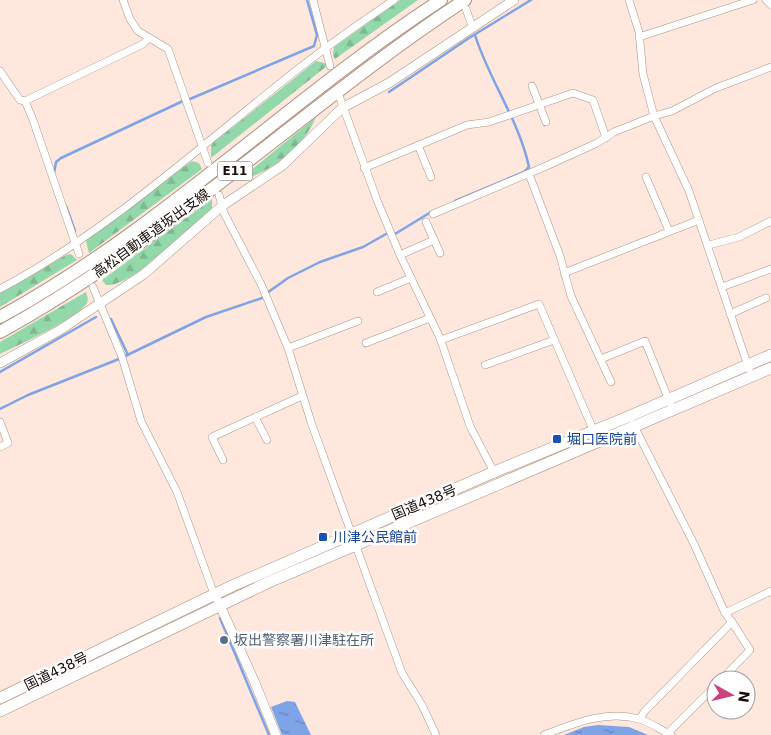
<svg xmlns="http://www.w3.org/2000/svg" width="771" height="735" viewBox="0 0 771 735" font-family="'DejaVu Sans','Noto Sans JP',sans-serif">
  <defs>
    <pattern id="forest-firs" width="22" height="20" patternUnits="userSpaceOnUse" patternTransform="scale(1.25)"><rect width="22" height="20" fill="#93d8aa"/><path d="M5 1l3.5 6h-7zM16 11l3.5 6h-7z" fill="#7eb891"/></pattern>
    <pattern id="water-ripples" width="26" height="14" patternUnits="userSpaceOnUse" patternTransform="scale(1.25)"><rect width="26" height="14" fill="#7ea3e7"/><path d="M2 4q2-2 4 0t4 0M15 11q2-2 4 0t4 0" fill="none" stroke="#6683b9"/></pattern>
  </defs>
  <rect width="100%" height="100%" fill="#fee8de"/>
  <!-- forest -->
  <g fill="url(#forest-firs)">
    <polygon points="400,0 418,0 335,59 333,55 334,47"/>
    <polygon points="316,61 325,63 327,66 211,158 211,146 214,142"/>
    <path d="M 316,117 C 304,147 272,170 242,181 L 239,180 Z"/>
    <polygon points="192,161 199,163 202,169 89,253 86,241 90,237"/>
    <path d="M 212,199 L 212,208 C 192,226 131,288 106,285 L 102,280 Z"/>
    <polygon points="71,254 77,260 0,307 0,293 66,255"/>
    <path d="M 86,292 C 87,296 89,299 87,303 C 78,318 17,346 0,354 L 0,342 Z"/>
  </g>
  <!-- water -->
  <g fill="url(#water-ripples)">
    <polygon points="287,701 295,702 311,735 282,735 271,707"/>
    <polygon points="598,725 629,727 648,735 564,735 584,727"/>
  </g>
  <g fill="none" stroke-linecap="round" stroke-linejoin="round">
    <!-- stream -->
    <g stroke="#7ea3e7" stroke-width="2.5">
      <polyline points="389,92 469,38 531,0"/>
      <polyline points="190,99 314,46 317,35 307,0"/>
      <polyline points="54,173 56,162 61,158 183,101"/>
      <path d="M 455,201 L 524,172 L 529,167 C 519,120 489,80 475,35"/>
      <polyline points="66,206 75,231"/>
      <polyline points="395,234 431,212"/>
      <polyline points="267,293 288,278 320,262 363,247 386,234"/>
      <polyline points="111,319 128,355"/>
      <polyline points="0,372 96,317"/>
      <polyline points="0,409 28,395 119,359 206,317 262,298"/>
      <polyline points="220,618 269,735"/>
    </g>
    <!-- minor casing -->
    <g stroke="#b19080" stroke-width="8">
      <g id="minor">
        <polyline points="123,0 130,19 138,31 168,49 208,163"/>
        <polyline points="313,0 330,66"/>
        <polyline points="629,0 639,32 643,74 654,116 689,191 749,369"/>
        <polyline points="766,0 771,5"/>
        <polyline points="466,9 472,26"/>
        <polyline points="639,37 753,0"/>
        <polyline points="0,71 20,100 25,101 33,120 79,254"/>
        <polyline points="532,86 546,122"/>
        <polyline points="340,98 377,200 400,255 440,338 470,426 495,474"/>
        <polyline points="25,101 143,44 149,38"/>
        <polyline points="418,145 431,177"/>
        <polyline points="364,168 467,125 489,122 573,93 593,100 606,138"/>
        <polyline points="529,174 560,256 571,296 611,382"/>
        <polyline points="646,177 669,231"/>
        <polyline points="219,195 224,213 261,284 288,348 311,422 402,673 422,705 436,735"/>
        <polyline points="433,214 544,167 597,143 614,132 654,116 672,111 716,88 771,67"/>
        <polyline points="426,222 440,253"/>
        <polyline points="709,245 739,237 771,221"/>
        <polyline points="400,255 434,240"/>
        <polyline points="564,273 699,220"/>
        <polyline points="93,287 122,357 141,421 177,492 214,594"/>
        <polyline points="722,287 771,269"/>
        <path d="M 0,289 C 96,238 179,165 263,97 C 304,63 349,30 394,0"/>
        <polyline points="377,292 411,278"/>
        <polyline points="730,314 766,298"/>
        <polyline points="441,340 539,304 598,441"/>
        <polyline points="366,343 430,318"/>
        <polyline points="288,348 358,321"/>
        <polyline points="601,359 645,341 670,403"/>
        <polyline points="485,365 554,340"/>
        <polyline points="255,417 267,440"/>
        <polyline points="0,422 8,443 0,447"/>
        <polyline points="633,424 694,544 725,613 732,622 644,712 640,719"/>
        <polyline points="223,460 212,437 302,396"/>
        <polyline points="725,613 771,591"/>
        <polyline points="721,680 750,650 732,622"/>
        <polyline points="668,733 716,685"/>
        <path d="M 544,735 C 575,723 606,710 639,719 C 650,722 661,730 671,735"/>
      </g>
    </g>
    <!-- tertiary casing -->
    <g stroke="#b19080" stroke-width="10">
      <g id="tertiary">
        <polyline points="0,363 60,330 144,274 222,206 283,165 342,108 389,83 514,0"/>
        <polyline points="218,601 255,683 276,735"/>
      </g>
    </g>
    <!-- trunk casing -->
    <g stroke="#b19080" stroke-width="12">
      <g id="trunk">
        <polyline points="0,698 232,586 494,472 630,416 771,355"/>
        <polyline points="0,711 269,582 771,368"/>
      </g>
    </g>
    <!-- motorway casing -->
    <g stroke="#b19080" stroke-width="14">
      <g id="motorway">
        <path d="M 0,317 C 160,230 289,99 441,0"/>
        <path d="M 0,332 C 168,240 305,105 465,0"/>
      </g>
    </g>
    <!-- minor -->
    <use href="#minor" stroke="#fff" stroke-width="7"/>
    <!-- tertiary -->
    <use href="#tertiary" stroke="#fff" stroke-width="9"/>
    <!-- trunk -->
    <use href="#trunk" stroke="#fff" stroke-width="11"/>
    <!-- motorway -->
    <use href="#motorway" stroke="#fff" stroke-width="12"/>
  </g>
  <!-- markers -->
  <g fill="#1a4fb4" stroke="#fff" stroke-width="2">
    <rect x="552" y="434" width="10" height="10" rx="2.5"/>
    <rect x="318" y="532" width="10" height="10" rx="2.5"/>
  </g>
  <circle fill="#5c6f8a" stroke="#fff" stroke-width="2" cx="224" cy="640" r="5"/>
  <g text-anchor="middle" stroke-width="5" stroke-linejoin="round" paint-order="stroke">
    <!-- shield labels -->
    <rect fill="#fff" stroke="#5d5651" stroke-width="1" x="217.5" y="161.5" width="35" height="19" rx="4"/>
    <g font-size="12" font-weight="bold" fill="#180d07">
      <text x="235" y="175">E11</text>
    </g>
    <!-- street labels -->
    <g font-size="14" fill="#180d07" stroke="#fff">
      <text transform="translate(151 233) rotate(-36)" y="5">高松自動車道坂出支線</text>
      <text transform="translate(424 502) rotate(-23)" y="5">国道438号</text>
      <text transform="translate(56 671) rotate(-26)" y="5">国道438号</text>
    </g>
    <!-- transit labels -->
    <g font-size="14" fill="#164399" stroke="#fff" text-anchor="start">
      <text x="567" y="444">堀口医院前</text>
      <text x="333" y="542">川津公民館前</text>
    </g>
    <!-- service labels -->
    <g font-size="14" fill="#4e5e75" stroke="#fff" text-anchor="start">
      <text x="234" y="645">坂出警察署川津駐在所</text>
    </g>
  </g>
  <!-- north arrow -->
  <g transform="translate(731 695) rotate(98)"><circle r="24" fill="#ffffff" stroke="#a39e9c"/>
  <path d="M0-4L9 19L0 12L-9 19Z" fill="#cb427d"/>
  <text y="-8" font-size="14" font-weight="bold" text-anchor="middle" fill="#180d07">N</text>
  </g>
</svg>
